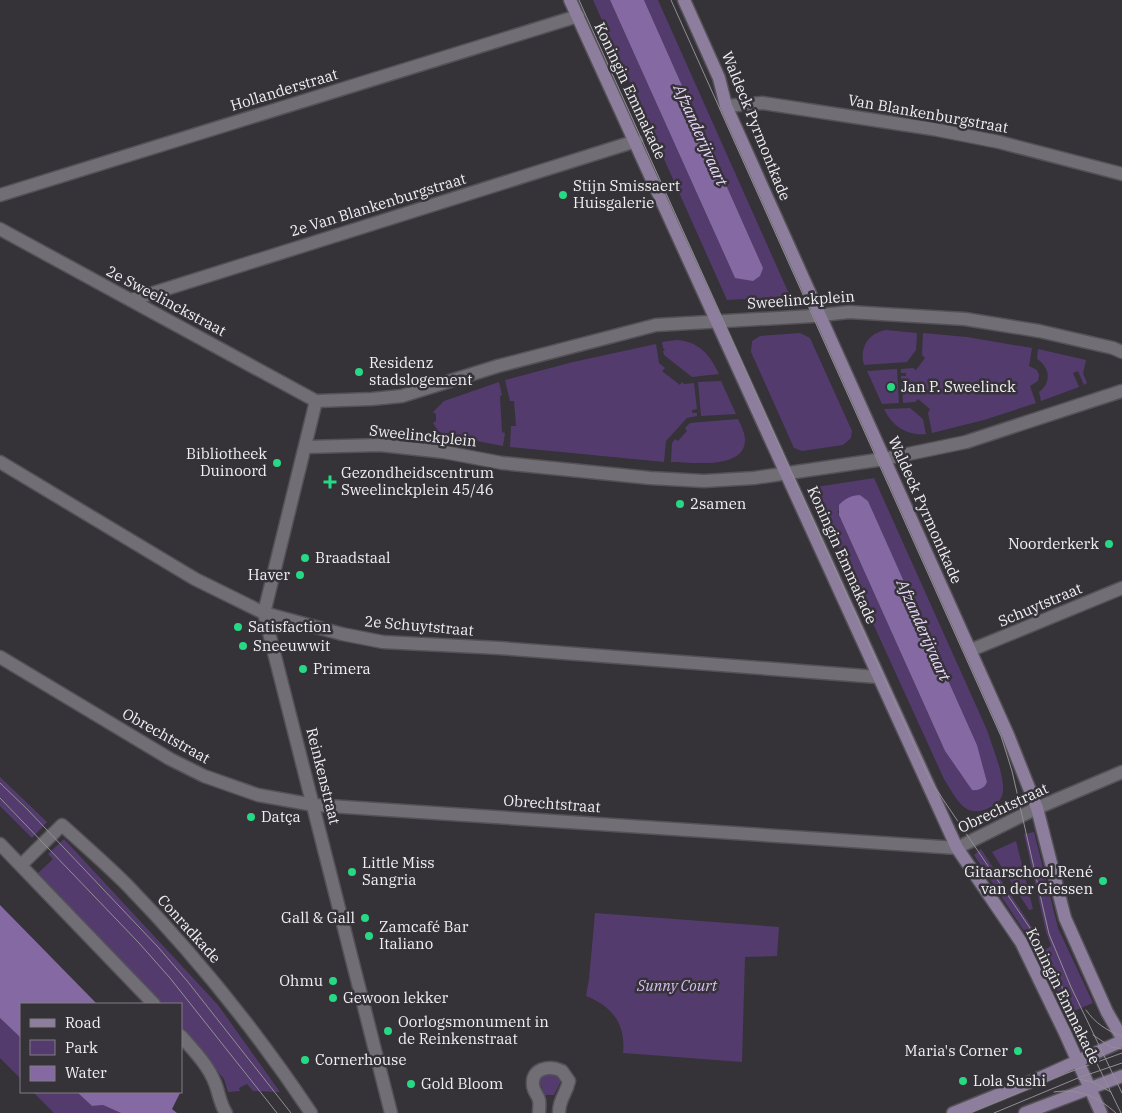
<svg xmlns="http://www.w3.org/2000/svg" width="1122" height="1113" viewBox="0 0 1122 1113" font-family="'IBM Plex Serif',serif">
  <rect width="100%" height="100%" fill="#353238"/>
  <!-- green -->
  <g fill="#543b6d" fill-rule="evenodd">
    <polygon points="593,0 610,0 735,278 763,268 644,0 658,0 790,296 727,300"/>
    <path d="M 886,330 L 917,333 L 916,350 L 907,362 L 864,365 C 859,348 868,333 886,330 Z"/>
    <polygon points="800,333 810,338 852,431 851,438 843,445 802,451 794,448 751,352 752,341 760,336"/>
    <polygon points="923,333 967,337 1032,348 1029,366 1037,370 1039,375 1038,381 1030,386 1036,403 984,420 932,433 928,413 930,409 918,399 915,402 903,403 901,376 906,376 906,373 901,373 901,369 913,368 916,370 925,358 922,355"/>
    <path d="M 676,340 C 699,341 710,355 719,374 L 692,377 L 664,355 L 663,351 L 665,350 L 663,348 L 662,342 Z"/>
    <polygon points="656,344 659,363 665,368 662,371 680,385 682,382 684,384 694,383 697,409 692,410 692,413 697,413 697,416 687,418 666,441 664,462 510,447 511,426 516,426 514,401 510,401 505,380 573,362"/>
    <path d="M 1038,349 L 1086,360 L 1083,373 L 1087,383 L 1084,385 L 1078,371 L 1073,373 L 1079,387 L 1041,401 L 1039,392 C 1052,383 1050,367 1037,359 Z"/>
    <polygon points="897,369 899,403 882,404 867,371"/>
    <polygon points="721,381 736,414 701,416 698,382"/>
    <polygon points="499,382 502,395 500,396 502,432 505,433 503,446 446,435 438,431 433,423 436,421 436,414 433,412 444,401"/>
    <path d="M 910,408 L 923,419 L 926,434 C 907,436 892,426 884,409 Z"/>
    <path d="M 738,419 C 741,425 744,431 745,438 C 747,471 691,462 671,462 L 672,443 L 675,439 L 678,441 L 687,431 L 685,428 L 690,423 Z"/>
    <path d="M 874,478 L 987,730 C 992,746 1004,774 1003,790 C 1003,797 999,803 993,806 C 965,821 958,801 944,779 L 813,492 L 816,487 ZM 860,495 L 868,501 L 977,745 L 987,782 C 984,788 978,791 972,790 L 945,751 L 839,515 L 838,511 L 848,498 Z"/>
    <polygon points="0,777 47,822 32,838 0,806"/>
    <polygon points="1034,832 1058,928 1093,1003 1065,1015 1032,943 974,855 981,849 1046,949 1051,946 1046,932 1024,834"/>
    <polygon points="64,839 218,1005 280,1092 253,1091 247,1084 239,1088 240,1091 228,1092 224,1079 181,1027 181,1004 162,1004 37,874 53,859 48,854"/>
    <polygon points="1016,841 1033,909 1029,910 992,852"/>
    <path d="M 595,913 L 779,927 L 777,956 L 745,957 L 742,1062 L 623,1053 C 626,1024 612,1006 586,996 L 589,979 Z"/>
    <polygon points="0,1018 21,1038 21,1079 0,1058"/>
    <polygon points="549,1073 556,1074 560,1078 561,1081 554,1095 545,1095 538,1079 542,1075"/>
    <polygon points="33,1092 77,1092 92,1106 103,1105 121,1113 54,1113"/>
  </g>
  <!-- water -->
  <g fill="#8569a3">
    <polygon points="610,0 644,0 763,268 760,276 753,281 735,278"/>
    <path d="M 860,495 L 868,501 L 977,745 L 987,782 C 985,788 978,791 972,790 L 945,751 L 839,515 L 839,505 C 844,499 852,495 860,495 Z"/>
    <polygon points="0,905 97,1004 21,1004 21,1038 0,1018"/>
    <polygon points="77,1092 179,1092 180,1093 172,1109 177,1113 121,1113 103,1105 92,1106"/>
  </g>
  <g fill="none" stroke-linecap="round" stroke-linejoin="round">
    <!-- street casing -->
    <g stroke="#545157" stroke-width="15">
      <g id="street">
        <polyline points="726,106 762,103 933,129 999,142 1122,174"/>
        <polyline points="0,195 578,16"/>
        <polyline points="0,229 316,401"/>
        <polyline points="131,300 636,141"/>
        <polyline points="316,401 372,399 402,396 498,366 656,325 813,316 849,312 965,319 1039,331 1113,348 1122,352"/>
        <polyline points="316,401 264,613 391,1113"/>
        <polyline points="306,447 380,445 444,452 502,463 650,478 704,481 754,478 884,459 966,442 1122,391"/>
        <polyline points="0,462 195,579 264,613 342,634 383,642 499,648 878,677"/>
        <polyline points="971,650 1122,588"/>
        <polyline points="0,657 170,759 204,776 258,795 314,805 957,848 1037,808 1122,772"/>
        <polyline points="0,844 154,1004"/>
        <path d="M 21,865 L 62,825 C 84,845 106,864 127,885 C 195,955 257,1032 311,1113"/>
        <path d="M 181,1036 C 194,1051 208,1065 215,1083 C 219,1093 220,1104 226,1113"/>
        <path d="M 539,1113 C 539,1109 540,1104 539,1100 C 538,1095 533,1091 533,1085 C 531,1068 550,1065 562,1071 L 569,1081 C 566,1095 559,1098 559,1113"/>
      </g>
    </g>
    <!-- secondary casing -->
    <g stroke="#545157" stroke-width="15">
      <g id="secondary">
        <polyline points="570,0 957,848 1021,942 1065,1033 1101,1113"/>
        <polyline points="684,0 719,78 726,106 1008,735 1037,808 1065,918 1107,1012 1122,1038"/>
        <polyline points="953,1113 1042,1077 1122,1041"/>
        <polyline points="1025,1113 1122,1076"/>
      </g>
    </g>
    <!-- street -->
    <use href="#street" stroke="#716e75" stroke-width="12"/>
    <!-- secondary -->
    <use href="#secondary" stroke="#8e7e9e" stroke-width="12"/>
    <!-- tram -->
    <g stroke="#918f94" stroke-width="1">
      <polyline points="579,0 930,780 1036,937 1060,981 1066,1000 1121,1113"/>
      <polyline points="671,0 1001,736 1012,771 1049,934 1071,987 1122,1093"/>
      <polyline points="0,783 27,809 158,947 188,982 291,1113"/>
      <polyline points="0,798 139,943 170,978 277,1113"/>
      <path d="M 1086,1010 C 1095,1023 1107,1031 1122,1036"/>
      <polyline points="1093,1035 1111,1047 1122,1049"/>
      <polyline points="1079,1079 1092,1082 1111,1092"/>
      <path d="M 1054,1092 C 1079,1088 1098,1097 1116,1113"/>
      <polyline points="970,1113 1067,1073 1122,1053"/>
      <polyline points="994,1113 1078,1078 1122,1063"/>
    </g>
  </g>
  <!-- markers -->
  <g fill="#27d885" stroke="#353238" stroke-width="2">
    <circle cx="563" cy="195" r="5"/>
    <circle cx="359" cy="372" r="5"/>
    <circle cx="891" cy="387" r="5"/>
    <circle cx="277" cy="463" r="5"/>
    <path d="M327.5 474.5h5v5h5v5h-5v5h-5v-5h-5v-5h5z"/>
    <circle cx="680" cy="504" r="5"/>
    <circle cx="1109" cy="544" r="5"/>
    <circle cx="305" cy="558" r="5"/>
    <circle cx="300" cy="575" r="5"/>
    <circle cx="238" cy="627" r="5"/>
    <circle cx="243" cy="646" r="5"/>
    <circle cx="303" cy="669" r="5"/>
    <circle cx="251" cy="817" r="5"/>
    <circle cx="352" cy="872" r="5"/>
    <circle cx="1103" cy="881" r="5"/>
    <circle cx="365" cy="918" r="5"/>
    <circle cx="369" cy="936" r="5"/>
    <circle cx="333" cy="981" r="5"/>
    <circle cx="333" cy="998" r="5"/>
    <circle cx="388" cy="1031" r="5"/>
    <circle cx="1018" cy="1051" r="5"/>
    <circle cx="305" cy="1060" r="5"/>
    <circle cx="963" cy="1081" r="5"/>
    <circle cx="411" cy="1084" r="5"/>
  </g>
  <g text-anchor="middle" stroke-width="5" stroke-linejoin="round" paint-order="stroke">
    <!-- street labels -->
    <g font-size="15" fill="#f1eff3" stroke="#353238">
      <text transform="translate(284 90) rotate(-17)" y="5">Hollanderstraat</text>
      <text transform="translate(630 91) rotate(65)" y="5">Koningin Emmakade</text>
      <text transform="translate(928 114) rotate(10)" y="5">Van Blankenburgstraat</text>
      <text transform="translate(756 126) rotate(68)" y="5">Waldeck Pyrmontkade</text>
      <text transform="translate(378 205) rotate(-17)" y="5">2e Van Blankenburgstraat</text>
      <text transform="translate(801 300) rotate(-4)" y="5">Sweelinckplein</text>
      <text transform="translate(166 301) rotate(28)" y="5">2e Sweelinckstraat</text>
      <text transform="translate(423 436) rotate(6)" y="5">Sweelinckplein</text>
      <text transform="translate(925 510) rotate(66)" y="5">Waldeck Pyrmontkade</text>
      <text transform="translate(842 555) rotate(66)" y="5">Koningin Emmakade</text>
      <text transform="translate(1040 605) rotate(-23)" y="5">Schuytstraat</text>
      <text transform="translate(419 626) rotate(5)" y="5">2e Schuytstraat</text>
      <text transform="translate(166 736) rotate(29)" y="5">Obrechtstraat</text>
      <text transform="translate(323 776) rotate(76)" y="5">Reinkenstraat</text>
      <text transform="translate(552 804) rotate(4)" y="5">Obrechtstraat</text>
      <text transform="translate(1003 808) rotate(-25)" y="5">Obrechtstraat</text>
      <text transform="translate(189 929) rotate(48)" y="5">Conradkade</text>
      <text transform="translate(1063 996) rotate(64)" y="5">Koningin Emmakade</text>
    </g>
    <!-- poi labels -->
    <g font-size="15" fill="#f1eff3" stroke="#353238" text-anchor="start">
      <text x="573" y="191">Stijn Smissaert<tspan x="573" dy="17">Huisgalerie</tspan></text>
      <text x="369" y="368">Residenz<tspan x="369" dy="17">stadslogement</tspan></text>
      <text x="901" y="392">Jan P. Sweelinck</text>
      <text x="267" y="459" text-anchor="end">Bibliotheek<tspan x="267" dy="17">Duinoord</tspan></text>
      <text x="341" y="478">Gezondheidscentrum<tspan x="341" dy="17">Sweelinckplein 45/46</tspan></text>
      <text x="690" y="509">2samen</text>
      <text x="1099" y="549" text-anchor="end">Noorderkerk</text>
      <text x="315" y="563">Braadstaal</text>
      <text x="290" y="580" text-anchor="end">Haver</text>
      <text x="248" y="632">Satisfaction</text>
      <text x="253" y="651">Sneeuwwit</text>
      <text x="313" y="674">Primera</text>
      <text x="261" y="822">Datça</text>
      <text x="362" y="868">Little Miss<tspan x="362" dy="17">Sangria</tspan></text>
      <text x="1093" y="877" text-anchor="end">Gitaarschool René<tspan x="1093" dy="17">van der Giessen</tspan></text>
      <text x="355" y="923" text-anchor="end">Gall &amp; Gall</text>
      <text x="379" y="932">Zamcafé Bar<tspan x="379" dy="17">Italiano</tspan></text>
      <text x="323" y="986" text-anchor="end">Ohmu</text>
      <text x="343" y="1003">Gewoon lekker</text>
      <text x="398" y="1027">Oorlogsmonument in<tspan x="398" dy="17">de Reinkenstraat</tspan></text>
      <text x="1008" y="1056" text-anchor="end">Maria's Corner</text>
      <text x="315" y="1065">Cornerhouse</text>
      <text x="973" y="1086">Lola Sushi</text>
      <text x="421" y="1089">Gold Bloom</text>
    </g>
    <!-- park labels -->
    <g font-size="15" font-style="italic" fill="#d8c0f3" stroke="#353238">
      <text x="677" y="991">Sunny Court</text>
    </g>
    <!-- water labels -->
    <g font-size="16" font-style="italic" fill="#eadafd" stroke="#353238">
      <text transform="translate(701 135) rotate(66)" y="6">Afzanderijvaart</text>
      <text transform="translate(924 630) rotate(66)" y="6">Afzanderijvaart</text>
    </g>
  </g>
  <!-- legend -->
  <rect x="20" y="1003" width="162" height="90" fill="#353238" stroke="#807e83"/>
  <rect x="30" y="1019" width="25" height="8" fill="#8e7e9e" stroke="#807e83"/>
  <text x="65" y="1028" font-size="15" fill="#f1eff3">Road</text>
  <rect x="30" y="1040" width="25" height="15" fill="#543b6d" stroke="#807e83"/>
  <text x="65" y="1053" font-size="15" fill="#f1eff3">Park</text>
  <rect x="30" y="1066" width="25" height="15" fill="#8569a3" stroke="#807e83"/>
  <text x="65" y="1078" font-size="15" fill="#f1eff3">Water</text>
</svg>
